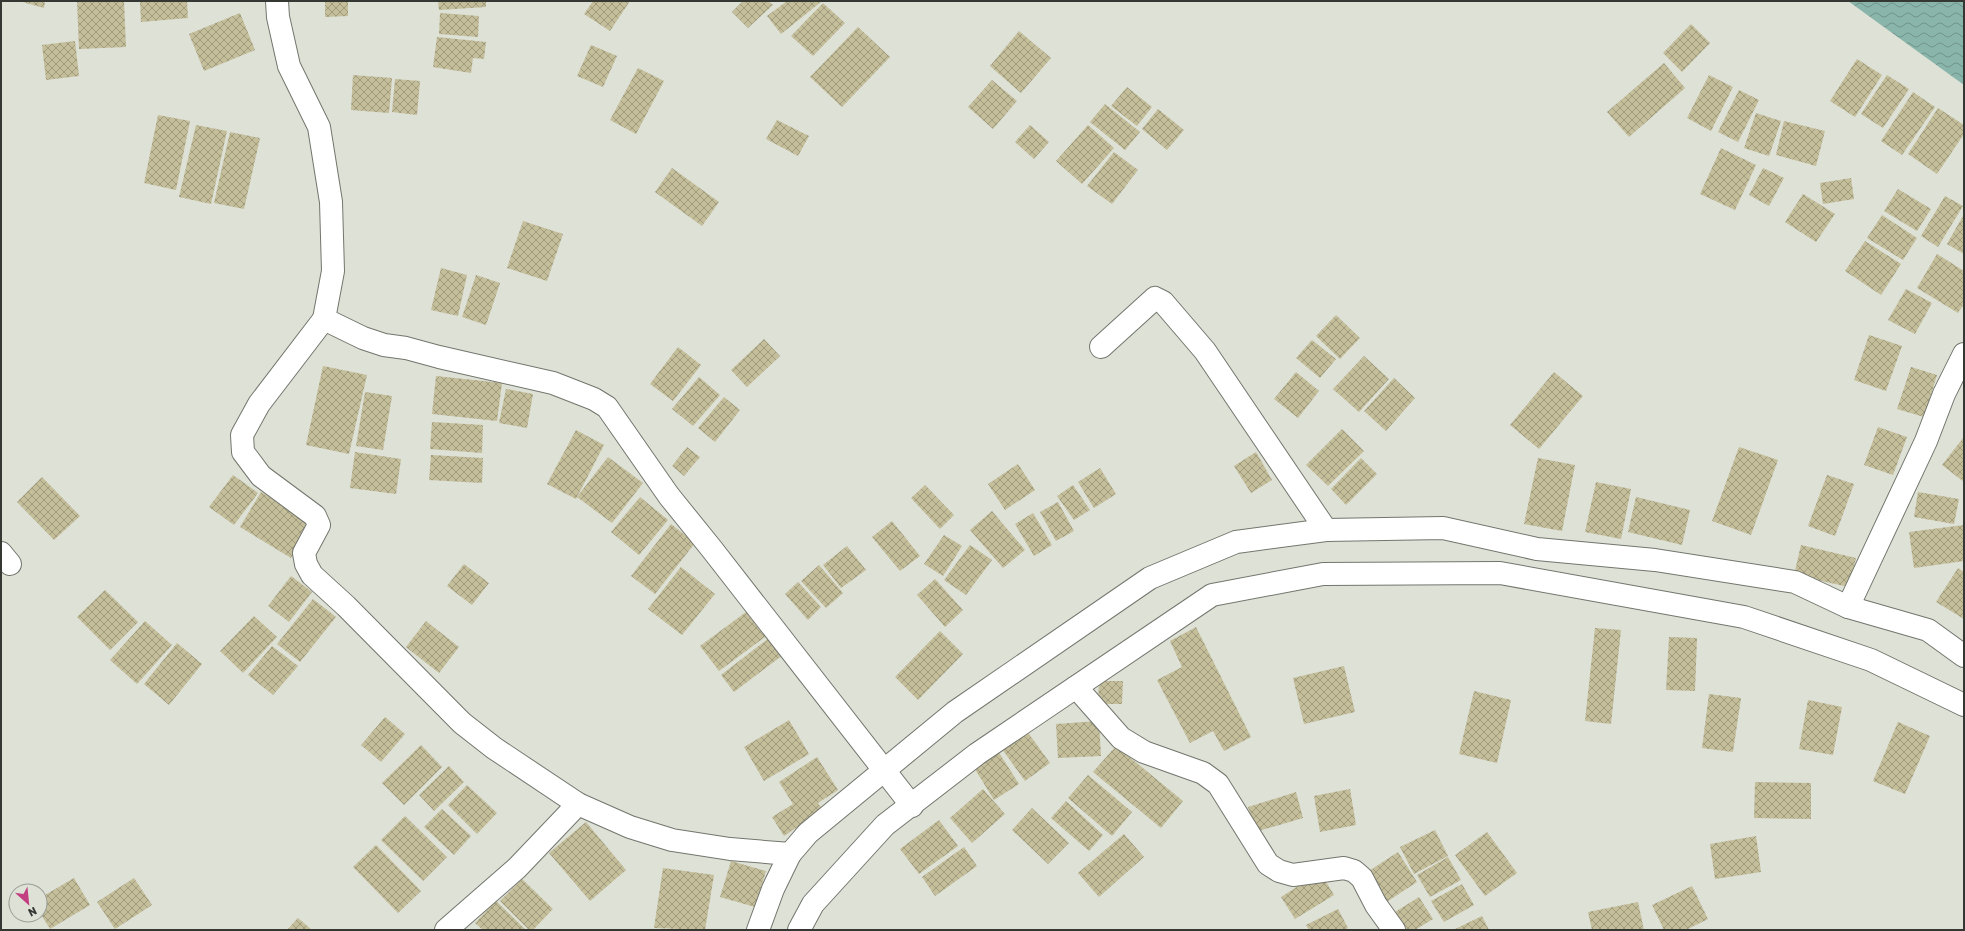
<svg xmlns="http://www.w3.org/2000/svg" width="1965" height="931" viewBox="0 0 1965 931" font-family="Rubik,sans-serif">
  <defs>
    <pattern id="water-waves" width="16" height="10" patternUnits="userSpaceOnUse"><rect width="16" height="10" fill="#89b5aa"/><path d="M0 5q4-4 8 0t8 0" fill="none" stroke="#71948b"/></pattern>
    <pattern id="building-cross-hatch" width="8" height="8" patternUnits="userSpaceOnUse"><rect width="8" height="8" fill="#c5be9a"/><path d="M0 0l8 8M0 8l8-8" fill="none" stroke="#a19b7e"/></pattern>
  </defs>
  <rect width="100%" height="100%" fill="#dde1d6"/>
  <!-- water -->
  <polygon fill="url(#water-waves)" points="1848,1 1964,1 1964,85"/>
  <!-- building -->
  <g fill="url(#building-cross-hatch)">
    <polygon points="19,1 45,1 44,8"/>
    <polygon points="77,1 124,1 126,47 79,49"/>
    <polygon points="140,1 187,1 188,18 141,22"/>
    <polygon points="325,1 348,1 348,16 325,17"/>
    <polygon points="438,1 486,1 486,7 439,10"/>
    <polygon points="593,1 630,1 610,31 584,14"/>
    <polygon points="743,1 768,1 773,5 748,28 732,12"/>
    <polygon points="787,1 820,1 821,2 781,34 767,16"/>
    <polygon points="823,3 845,23 813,56 791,36"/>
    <polygon points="240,13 255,50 204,71 189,34"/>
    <polygon points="440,13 479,16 478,37 439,34"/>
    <polygon points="1691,24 1710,43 1682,72 1663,53"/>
    <polygon points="858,27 890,57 842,107 810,77"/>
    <polygon points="1019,31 1051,58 1021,93 990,66"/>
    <polygon points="437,37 486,42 484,59 473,58 471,73 433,67"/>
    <polygon points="75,41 79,76 46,80 42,45"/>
    <polygon points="591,45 617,56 603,87 577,76"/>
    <polygon points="1857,59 1882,75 1855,117 1830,101"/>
    <polygon points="1664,63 1685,88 1629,137 1607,112"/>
    <polygon points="638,68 664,81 636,134 610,120"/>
    <polygon points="353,75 392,78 389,113 351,110"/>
    <polygon points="1709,75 1733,87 1711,131 1687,118"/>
    <polygon points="1887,75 1909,89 1883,128 1861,114"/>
    <polygon points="395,79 420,81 417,115 392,112"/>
    <polygon points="992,80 1017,101 993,129 968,107"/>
    <polygon points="1127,87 1152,107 1137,126 1111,106"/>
    <polygon points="1739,90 1759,100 1738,142 1718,132"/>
    <polygon points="1913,92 1935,107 1902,155 1881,141"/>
    <polygon points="1105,104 1140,132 1125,150 1090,122"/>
    <polygon points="1938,108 1964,125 1964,134 1937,174 1908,154"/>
    <polygon points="1158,109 1184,130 1167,150 1142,129"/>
    <polygon points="1756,113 1781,121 1769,156 1744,148"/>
    <polygon points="158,115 190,121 176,190 144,183"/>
    <polygon points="777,120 809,136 798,156 766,139"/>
    <polygon points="1784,121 1825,131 1816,166 1776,155"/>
    <polygon points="196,125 227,131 211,204 179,197"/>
    <polygon points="1030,125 1049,142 1034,159 1015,142"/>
    <polygon points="1088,125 1114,148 1082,184 1056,161"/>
    <polygon points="230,132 260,138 244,209 214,203"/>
    <polygon points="1721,148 1756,165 1735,210 1700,194"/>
    <polygon points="1114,152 1138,170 1112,204 1087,186"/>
    <polygon points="672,168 719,202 702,226 655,192"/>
    <polygon points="1763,168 1784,178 1769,206 1749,195"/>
    <polygon points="1851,178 1854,199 1823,204 1820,183"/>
    <polygon points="1898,189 1931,209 1917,231 1884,211"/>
    <polygon points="1803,194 1835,214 1816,242 1785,222"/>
    <polygon points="1945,196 1963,206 1938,247 1921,236"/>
    <polygon points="1964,214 1964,254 1947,244"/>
    <polygon points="1882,215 1917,238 1903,260 1867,238"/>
    <polygon points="523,221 563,234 547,281 507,268"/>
    <polygon points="1865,241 1901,264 1881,295 1845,271"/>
    <polygon points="1937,254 1964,271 1964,304 1958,313 1917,288"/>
    <polygon points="441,268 467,275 458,316 431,310"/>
    <polygon points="476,275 500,283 486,325 462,317"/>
    <polygon points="1906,289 1932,303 1915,334 1888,320"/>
    <polygon points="1336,315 1360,338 1340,359 1316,336"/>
    <polygon points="1869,335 1902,346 1886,391 1854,380"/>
    <polygon points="764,339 780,356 747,387 731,370"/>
    <polygon points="1312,340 1336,359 1320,378 1296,358"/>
    <polygon points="678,347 701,365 673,401 650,384"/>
    <polygon points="1364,356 1389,379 1359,412 1333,389"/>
    <polygon points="323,366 367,375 349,454 306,445"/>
    <polygon points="1911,367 1937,375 1924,417 1897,409"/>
    <polygon points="1296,372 1319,391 1298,418 1274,399"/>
    <polygon points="1554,372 1583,396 1539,449 1510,425"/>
    <polygon points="436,376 502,383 497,421 432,414"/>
    <polygon points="699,377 720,395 693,426 672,409"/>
    <polygon points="1394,378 1415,398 1386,431 1364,411"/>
    <polygon points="506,389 533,394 527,428 499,423"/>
    <polygon points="365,392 392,396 383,450 356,446"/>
    <polygon points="724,397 740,410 715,442 698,428"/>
    <polygon points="432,422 483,425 482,453 430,449"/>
    <polygon points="1878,427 1907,437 1893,475 1864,465"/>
    <polygon points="1342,429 1364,451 1328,486 1306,465"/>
    <polygon points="576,430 604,445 576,499 547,484"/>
    <polygon points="1963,438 1964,438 1964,482 1942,465"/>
    <polygon points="687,447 700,457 684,476 672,466"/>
    <polygon points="1739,447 1778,460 1751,535 1712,521"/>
    <polygon points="355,452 401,459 396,494 350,488"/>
    <polygon points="1256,452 1272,480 1251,493 1234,466"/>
    <polygon points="431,455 483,458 482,483 429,480"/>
    <polygon points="608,457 643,483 612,523 577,497"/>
    <polygon points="1361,458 1377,474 1346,505 1331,489"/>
    <polygon points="1538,458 1575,465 1562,531 1524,524"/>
    <polygon points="1018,464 1035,490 1005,510 988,484"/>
    <polygon points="1100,468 1116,494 1094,508 1078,482"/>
    <polygon points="233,475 258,493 234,525 209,507"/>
    <polygon points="1827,475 1854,484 1835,536 1808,526"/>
    <polygon points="42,477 80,516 54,540 17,502"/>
    <polygon points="1596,482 1631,489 1621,539 1585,532"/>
    <polygon points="925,485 954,515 940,529 911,498"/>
    <polygon points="1073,485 1090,510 1074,520 1057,496"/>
    <polygon points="261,492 312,522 291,558 240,527"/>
    <polygon points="1918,492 1959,499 1954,524 1914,517"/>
    <polygon points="640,497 668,520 639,555 611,532"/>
    <polygon points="1636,497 1690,510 1682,545 1628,532"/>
    <polygon points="1058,502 1074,531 1056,541 1040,512"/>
    <polygon points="992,511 1025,550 1003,568 970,530"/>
    <polygon points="1033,513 1052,545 1034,556 1015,524"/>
    <polygon points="892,521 920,556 900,571 872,537"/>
    <polygon points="671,524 695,543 655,594 631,576"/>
    <polygon points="1964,525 1964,561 1914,568 1909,532"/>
    <polygon points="944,535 962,546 943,576 924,564"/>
    <polygon points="970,545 992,560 966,595 944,580"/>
    <polygon points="1801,545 1856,558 1849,587 1794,575"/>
    <polygon points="847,546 866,570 841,588 823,565"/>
    <polygon points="464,564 489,583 472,605 447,586"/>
    <polygon points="819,565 843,593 826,608 801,581"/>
    <polygon points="681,567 715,594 682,635 648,609"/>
    <polygon points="1958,568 1964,572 1964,619 1936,602"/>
    <polygon points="291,576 312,592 289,622 268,606"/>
    <polygon points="935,579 963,610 945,627 917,595"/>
    <polygon points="798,582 821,607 808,620 785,594"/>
    <polygon points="105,590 138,622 110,650 77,617"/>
    <polygon points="313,599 336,617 300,662 277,644"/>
    <polygon points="746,612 765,637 719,671 700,646"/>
    <polygon points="254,616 277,637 243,673 220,651"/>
    <polygon points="145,621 172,645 137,684 110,660"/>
    <polygon points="426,621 459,647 439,673 406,647"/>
    <polygon points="1196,627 1251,737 1224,751 1213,731 1190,743 1157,680 1182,667 1170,641"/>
    <polygon points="1595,628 1621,630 1611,724 1585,721"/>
    <polygon points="940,631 963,654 918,700 895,677"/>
    <polygon points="1669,637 1697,638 1695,691 1666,690"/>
    <polygon points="769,638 783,655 734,692 721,675"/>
    <polygon points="177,643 202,664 169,705 144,684"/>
    <polygon points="272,646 298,666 273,695 248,675"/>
    <polygon points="1344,666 1355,712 1304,724 1293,678"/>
    <polygon points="1099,681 1123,681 1122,704 1098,704"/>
    <polygon points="1474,691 1511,700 1497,763 1459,754"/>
    <polygon points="1709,694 1741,698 1733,752 1702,748"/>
    <polygon points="1808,700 1842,707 1833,755 1799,749"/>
    <polygon points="385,717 405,734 381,762 361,745"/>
    <polygon points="789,720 809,754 764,781 744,747"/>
    <polygon points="1099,721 1101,756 1058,758 1056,724"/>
    <polygon points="1898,722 1930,736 1905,794 1873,781"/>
    <polygon points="1024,727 1050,763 1025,781 999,745"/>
    <polygon points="421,745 442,767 404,805 382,783"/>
    <polygon points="1116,746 1183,801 1161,828 1093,772"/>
    <polygon points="998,751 1019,784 994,800 973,766"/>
    <polygon points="817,757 838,790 818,803 823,810 784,836 772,817 793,804 779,782"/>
    <polygon points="449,766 464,782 434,811 419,795"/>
    <polygon points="1088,775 1132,812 1112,836 1068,798"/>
    <polygon points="1755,782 1811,783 1811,819 1754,818"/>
    <polygon points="467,785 497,813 477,834 448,805"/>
    <polygon points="983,789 1005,814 972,843 950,818"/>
    <polygon points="1350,789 1356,825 1320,832 1314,796"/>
    <polygon points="1296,792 1303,818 1255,832 1248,807"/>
    <polygon points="1066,801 1103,835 1089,851 1051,818"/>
    <polygon points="1032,808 1069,843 1048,864 1012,830"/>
    <polygon points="442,809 471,836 454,855 424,827"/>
    <polygon points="405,816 447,857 423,881 381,840"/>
    <polygon points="939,820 958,846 919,874 900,849"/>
    <polygon points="586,822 626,870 590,901 549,853"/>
    <polygon points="1435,830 1448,856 1414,874 1400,847"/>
    <polygon points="1487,832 1517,873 1485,896 1455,855"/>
    <polygon points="1124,834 1144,857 1099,897 1078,873"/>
    <polygon points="1756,836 1761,872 1715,879 1710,844"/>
    <polygon points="376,845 421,891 398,913 353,867"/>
    <polygon points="964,847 977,866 935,896 922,877"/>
    <polygon points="1398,852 1417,882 1385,903 1366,873"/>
    <polygon points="1448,857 1461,880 1430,897 1417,875"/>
    <polygon points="731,861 766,871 755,907 720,897"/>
    <polygon points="663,868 714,875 705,930 654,928"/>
    <polygon points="1320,872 1334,895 1295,919 1281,897"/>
    <polygon points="74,878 90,905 50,929 40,913 40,898"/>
    <polygon points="134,878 152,905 115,929 97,902"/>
    <polygon points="522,879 553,909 533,930 529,930 500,901"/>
    <polygon points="1462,884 1474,905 1444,922 1431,901"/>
    <polygon points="1692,886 1708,919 1686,930 1664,930 1652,905"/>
    <polygon points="1419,897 1433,919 1415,930 1406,930 1395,912"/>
    <polygon points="496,901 526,930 483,930 475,923"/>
    <polygon points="1638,902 1644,930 1592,930 1588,912"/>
    <polygon points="1338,909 1348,928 1345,930 1309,930 1306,925"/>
    <polygon points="1482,916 1489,930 1453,930"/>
    <polygon points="298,918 312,930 287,930"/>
  </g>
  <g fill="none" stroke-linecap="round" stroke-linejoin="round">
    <!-- minor casing -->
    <g stroke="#72766d" stroke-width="24">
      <g id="minor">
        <polyline points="277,1 278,17 289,66 319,127 331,202 333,271 324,319 363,338 384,345 406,348 439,357 553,383 594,399 607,407 669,496 711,548 912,806"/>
        <polyline points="324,319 259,404 242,435 243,452 261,476 315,516 319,525 304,553 306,564 312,575 346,606 462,723 494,748 578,804 630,827 672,840 730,849 790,854"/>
        <polyline points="1101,347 1155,298 1163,302 1205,351 1326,530"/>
        <polyline points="1,553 10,564"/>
        <polyline points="1848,607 1926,441 1944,394 1964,354"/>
        <polyline points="1076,687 1121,738 1144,752 1203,773 1218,784 1268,864 1279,871 1293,875 1344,868 1354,871 1362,878 1376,905 1394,930"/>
        <polyline points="446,930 517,868 578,804"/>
        <polyline points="758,930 773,889 790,854 808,833 955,712 1150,578 1236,542 1326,530 1443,528 1537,549 1655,560 1795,582 1848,607 1928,630 1964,656"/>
        <polyline points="799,930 813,904 885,825 977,754 1212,595 1323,574 1500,573 1744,617 1871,660 1964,705"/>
      </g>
    </g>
    <!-- minor -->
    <use href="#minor" stroke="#fff" stroke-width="22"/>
  </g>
  <!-- border -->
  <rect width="1965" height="931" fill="none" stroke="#353733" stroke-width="4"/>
  <!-- north arrow -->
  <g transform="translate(28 903) rotate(153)"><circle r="19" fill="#dde1d6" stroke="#9a9d95"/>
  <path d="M0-3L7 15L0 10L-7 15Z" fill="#c33f82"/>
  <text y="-6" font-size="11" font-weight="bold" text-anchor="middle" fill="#353733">N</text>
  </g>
</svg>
